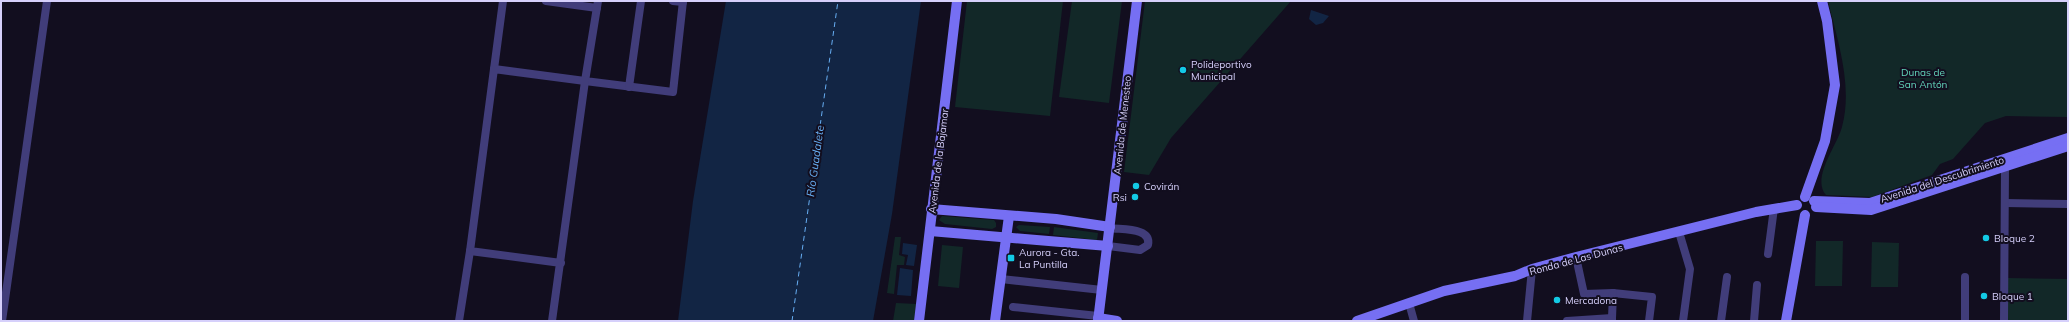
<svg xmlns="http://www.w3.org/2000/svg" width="2069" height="322" viewBox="0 0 2069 322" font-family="Mulish,sans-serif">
  <rect width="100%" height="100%" fill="#120e1f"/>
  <!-- green -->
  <g fill="#122828">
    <polygon points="967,1 1063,1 1050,116 955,107"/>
    <polygon points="1072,1 1122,1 1109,103 1059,97"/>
    <polygon points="1145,1 1291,1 1171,138 1149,175 1124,172"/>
    <path d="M 1828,1 L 2068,1 L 2068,117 L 2006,116 L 1985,123 L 1953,159 L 1940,164 L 1932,175 L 1872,197 L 1826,195 C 1811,178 1837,146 1842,127 C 1853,86 1838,42 1828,1 Z"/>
    <polygon points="942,216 994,220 996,223 996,227 992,229 945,224 939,220"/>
    <polygon points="1019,225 1050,227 1049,234 1020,231 1016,227"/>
    <polygon points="1054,227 1098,233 1097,240 1053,235"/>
    <polygon points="895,237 901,237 899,255 905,257 904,265 897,265 894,294 887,293"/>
    <polygon points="1816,241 1843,241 1842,286 1815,286"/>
    <polygon points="1872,242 1899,243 1898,287 1871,287"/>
    <polygon points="942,245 963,247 959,288 938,286"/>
    <polygon points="2008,278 2068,279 2068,321 2007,321"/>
    <polygon points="896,303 916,304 914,321 893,321"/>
  </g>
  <!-- water -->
  <g fill="#122544">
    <polygon points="726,1 921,1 892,214 873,321 678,321 693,201"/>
    <polygon points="1311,10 1329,16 1323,23 1316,25 1309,19"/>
    <polygon points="903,243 917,245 914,266 906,265 908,255 902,254"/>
    <polygon points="900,268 913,270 911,296 897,295"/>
  </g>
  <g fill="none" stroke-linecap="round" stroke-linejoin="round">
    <!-- ferry -->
    <polyline stroke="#67aef3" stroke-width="1" stroke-dasharray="5 4" stroke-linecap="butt" points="792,321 838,1"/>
    <!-- street -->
    <g stroke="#413d7a" stroke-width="8">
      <polyline points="546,1 597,8"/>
      <polyline points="598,1 585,81 673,92 683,1"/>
      <polyline points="673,1 683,2"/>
      <polyline points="494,69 503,1"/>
      <polyline points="629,87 641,1"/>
      <polyline points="2005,203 2068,204"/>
      <polyline points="1679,232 1690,269 1683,321"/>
      <path d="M 1108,246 L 1140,250 L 1148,245 C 1152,227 1121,230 1110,228"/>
      <polyline points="1768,254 1774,208"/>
      <polyline points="1576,257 1584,294 1613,293 1652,297 1649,321"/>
      <polyline points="1001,279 1102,290"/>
      <polyline points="1409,303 1414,321"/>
      <polyline points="1013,307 1098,316"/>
      <polyline points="1612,318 1613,293"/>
      <polyline points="2,321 47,1"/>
      <polyline points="459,321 470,251"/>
      <polyline points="552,321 585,81 494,69 470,251 561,263"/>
      <polyline points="1527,321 1532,269"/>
      <polyline points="1567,321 1612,318 1612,321"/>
      <polyline points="1721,321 1727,277"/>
      <polyline points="1754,321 1757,285"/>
      <polyline points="1965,321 1965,277"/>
      <polyline points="2004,321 2005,167"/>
    </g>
    <!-- secondary -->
    <g stroke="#766ff3" stroke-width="10">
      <polyline points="1805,197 1825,141 1835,85 1827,21 1822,1"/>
      <polyline points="1814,201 1870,203 2068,138"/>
      <polyline points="1816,207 1871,210 2068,146"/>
      <polyline points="931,209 1056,219 1110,227"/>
      <polyline points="930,231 1108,246"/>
      <polyline points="1098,318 1117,321"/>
      <polyline points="919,321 957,1"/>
      <polyline points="995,321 1009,216"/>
      <polyline points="1098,321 1137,1"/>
      <polyline points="1357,321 1444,291 1515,276 1532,269 1576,257 1756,212 1797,205"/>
      <polyline points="1786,321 1805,215"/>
    </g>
  </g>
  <!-- markers -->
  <g fill="#13cae5" stroke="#120e1f" stroke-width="1.5">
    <circle cx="1183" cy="70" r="4"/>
    <circle cx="1136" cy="186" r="4"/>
    <circle cx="1135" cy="197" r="4"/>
    <circle cx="1986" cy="238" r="4"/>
    <rect x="1007" y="254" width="8" height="8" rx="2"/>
    <circle cx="1984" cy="296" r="4"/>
    <circle cx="1557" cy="300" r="4"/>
  </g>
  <g text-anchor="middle" stroke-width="4" stroke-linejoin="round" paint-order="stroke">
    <!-- poi labels -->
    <g font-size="10" fill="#d6d0fb" stroke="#120e1f" text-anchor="start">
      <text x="1191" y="68">Polideportivo<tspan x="1191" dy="12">Municipal</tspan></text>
      <text x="1144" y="190">Covirán</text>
      <text x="1127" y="201" text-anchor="end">Rsi</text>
      <text x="1994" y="242">Bloque 2</text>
      <text x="1019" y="256">Aurora - Gta.<tspan x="1019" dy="12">La Puntilla</tspan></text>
      <text x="1992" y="300">Bloque 1</text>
      <text x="1565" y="304">Mercadona</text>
    </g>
    <!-- park labels -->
    <g font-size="10" fill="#63d5bb" stroke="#120e1f">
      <text x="1923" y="76">Dunas de<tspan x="1923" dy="12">San Antón</tspan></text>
    </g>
    <!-- street labels -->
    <g font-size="10" fill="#d6d0fb" stroke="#120e1f">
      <text transform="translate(1122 125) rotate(-84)" y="4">Avenida de Menesteo</text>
      <text transform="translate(938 161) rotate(-83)" y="4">Avenida de la Bajamar</text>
      <text transform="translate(1942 179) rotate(-18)" y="4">Avenida del Descubrimiento</text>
      <text transform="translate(1576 259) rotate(-15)" y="4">Ronda de Las Dunas</text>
    </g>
    <!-- water labels -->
    <g font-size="11" font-style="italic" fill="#67aef3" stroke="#120e1f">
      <text transform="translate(815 161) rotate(-82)" y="4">Río Guadalete</text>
    </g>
  </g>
  <!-- border -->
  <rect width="2069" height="322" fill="none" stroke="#d6d0fb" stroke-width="4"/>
</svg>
